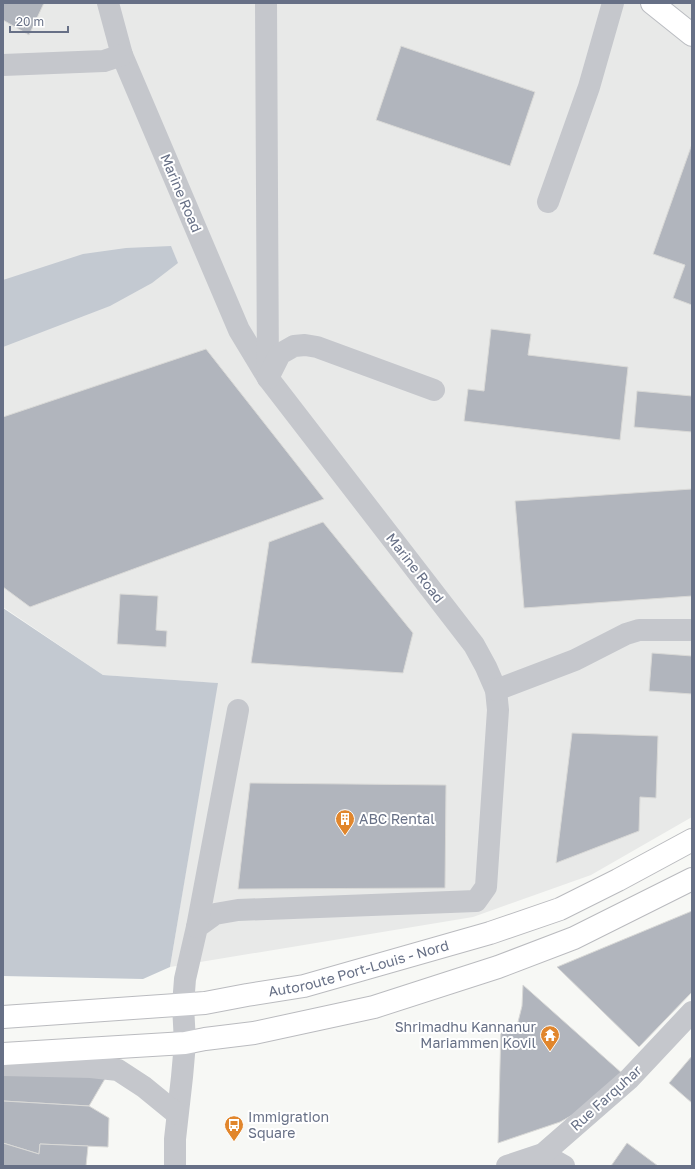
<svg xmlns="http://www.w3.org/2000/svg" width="695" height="1169" viewBox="0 0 695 1169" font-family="'Golos Text',sans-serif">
  <rect width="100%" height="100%" fill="#f7f8f5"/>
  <!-- built -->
  <polygon fill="#e8e9e8" points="3,3 692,3 692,817 591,875 473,917 170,967 217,683 103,675 3,607"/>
  <!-- water -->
  <g fill="#c3c9d1">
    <polygon points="171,246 178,263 152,283 110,306 3,347 3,280 83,254 126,248"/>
    <polygon points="3,608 103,675 218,683 170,967 143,979 3,976"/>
  </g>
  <!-- building -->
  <g fill="#b1b5bd" stroke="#d9d9d7">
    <polygon points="3,3 44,3 29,35 3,20"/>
    <polygon points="401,46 535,92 510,166 376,120"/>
    <polygon points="692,144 692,305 673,298 685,265 653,254"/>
    <polygon points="491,329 531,334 528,355 628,367 620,440 464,421 468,389 484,391"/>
    <polygon points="206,349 324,499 30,607 3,587 3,417"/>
    <polygon points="637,391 692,396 692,432 634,427"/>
    <polygon points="692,489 692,596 524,608 515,501"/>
    <polygon points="323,522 413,633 403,673 251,663 269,542"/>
    <polygon points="120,594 158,596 156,630 167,631 166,647 117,644"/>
    <polygon points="652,653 692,656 692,694 649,691"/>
    <polygon points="572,733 658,736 656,798 640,797 639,831 556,863"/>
    <polygon points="250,783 446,785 445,888 238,889"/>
    <polygon points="692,911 692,992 639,1047 557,967"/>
    <polygon points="523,985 624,1075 601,1099 560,1122 498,1143 501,1027 516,1030 522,1006"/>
    <polygon points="692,1056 692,1103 669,1083"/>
    <polygon points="3,1072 106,1077 89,1106 3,1101"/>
    <polygon points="3,1101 89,1106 109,1118 108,1147 40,1144 39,1154 3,1143"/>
    <polygon points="3,1143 39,1154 40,1144 88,1146 86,1166 3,1166"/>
    <polygon points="627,1143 658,1166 611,1166"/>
  </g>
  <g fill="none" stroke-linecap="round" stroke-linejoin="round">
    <!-- major casing -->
    <g stroke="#babcc1" stroke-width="24">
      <polyline id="major" points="652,3 692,35"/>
    </g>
    <!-- highway casing -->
    <g stroke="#babbbf" stroke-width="24">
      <g id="highway">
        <path id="s1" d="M 3,1017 L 205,1003 L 247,995 L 304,986 L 490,933 L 560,909 L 618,880 L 692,840"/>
        <polyline points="3,1054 185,1043 205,1039 254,1033 374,1007 498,967 574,938 692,879"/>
      </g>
    </g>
    <!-- minor -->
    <g stroke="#c5c7cc" stroke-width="22">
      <polyline points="108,3 122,55 239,330 268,378 474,645 486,667 496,690 498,710 486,887 476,901 238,910 215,914 197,927 185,979 183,1005 185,1043 182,1077 175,1139 175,1166"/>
      <polyline points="266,3 268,377"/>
      <polyline points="3,65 104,61 122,55"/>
      <polyline points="548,202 589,87 613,3"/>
      <polyline points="268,378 280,354 294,346 305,345 317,347 434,390"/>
      <polyline points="496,690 575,660 626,634 639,630 692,630"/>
      <polyline points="197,927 238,710"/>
      <polyline points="3,1065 91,1067 118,1070 144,1087 177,1114"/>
      <polyline points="543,1154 564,1166"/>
      <polyline points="507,1166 543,1154 629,1079 692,1012"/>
    </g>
    <!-- major -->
    <use href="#major" stroke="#fff" stroke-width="22"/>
    <!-- highway -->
    <use href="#highway" stroke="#fff" stroke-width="22"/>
  </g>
  <!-- icons -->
  <defs>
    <g id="building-pin" transform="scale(1)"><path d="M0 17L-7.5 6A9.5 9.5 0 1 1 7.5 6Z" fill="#e1862c" stroke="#fff"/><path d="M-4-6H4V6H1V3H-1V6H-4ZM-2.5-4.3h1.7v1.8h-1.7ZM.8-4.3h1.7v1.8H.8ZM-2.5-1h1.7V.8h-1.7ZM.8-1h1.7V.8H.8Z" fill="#fff"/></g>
    <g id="temple-pin" transform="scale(1)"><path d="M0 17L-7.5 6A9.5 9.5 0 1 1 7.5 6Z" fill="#e1862c" stroke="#fff"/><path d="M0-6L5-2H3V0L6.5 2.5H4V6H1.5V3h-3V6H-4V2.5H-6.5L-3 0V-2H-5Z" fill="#fff"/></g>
    <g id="bus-pin" transform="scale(1)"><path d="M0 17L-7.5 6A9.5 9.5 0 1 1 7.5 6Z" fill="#e1862c" stroke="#fff"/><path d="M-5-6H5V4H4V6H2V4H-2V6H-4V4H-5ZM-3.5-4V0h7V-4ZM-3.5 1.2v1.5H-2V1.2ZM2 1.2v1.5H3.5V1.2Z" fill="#fff"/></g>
  </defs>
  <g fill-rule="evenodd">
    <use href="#building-pin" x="345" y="819"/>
    <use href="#temple-pin" x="550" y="1035"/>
    <use href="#bus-pin" x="234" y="1125"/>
  </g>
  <g text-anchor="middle" stroke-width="4" stroke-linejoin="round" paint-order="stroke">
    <!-- street labels -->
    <g font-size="14" fill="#677086" stroke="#fff">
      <text transform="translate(181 193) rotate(67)" y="5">Marine Road</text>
      <text transform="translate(415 568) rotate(52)" y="5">Marine Road</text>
      <text dy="5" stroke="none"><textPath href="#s1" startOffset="360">Autoroute Port-Louis - Nord</textPath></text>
      <text transform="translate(606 1098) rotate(-42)" y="5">Rue Farquhar</text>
    </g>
    <!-- poi labels -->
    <g font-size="14" fill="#677086" stroke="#fff" text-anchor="start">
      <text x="359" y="824">ABC Rental</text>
      <text x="536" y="1032" text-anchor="end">Shrimadhu Kannanur<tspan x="536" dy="16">Mariammen Kovil</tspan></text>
      <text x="248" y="1122">Immigration<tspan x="248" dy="16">Square</tspan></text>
    </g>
  </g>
  <!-- border -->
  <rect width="695" height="1169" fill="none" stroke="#677086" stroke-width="8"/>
  <!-- scale -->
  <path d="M10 26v6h58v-6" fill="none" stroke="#677086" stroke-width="2"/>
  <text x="16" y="26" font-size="12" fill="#677086" stroke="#ffffff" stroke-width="3" paint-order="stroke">20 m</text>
</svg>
